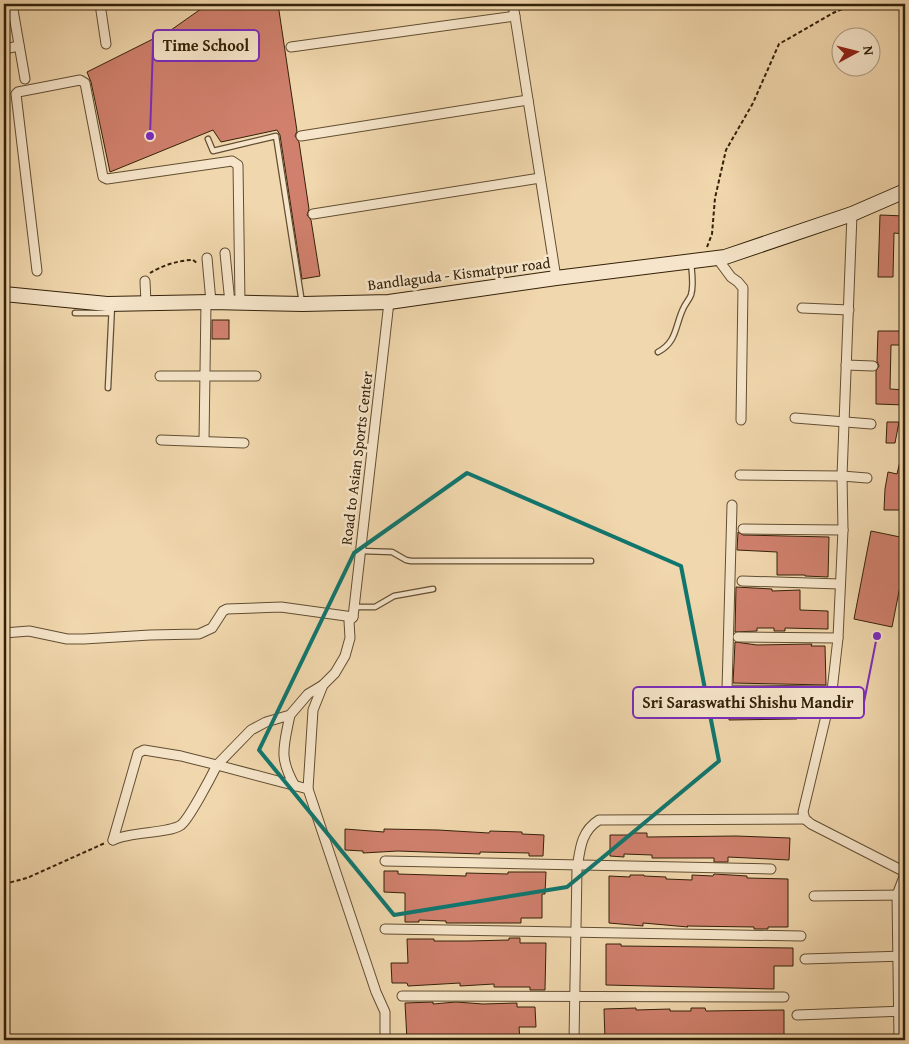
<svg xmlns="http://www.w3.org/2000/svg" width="909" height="1044" viewBox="0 0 909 1044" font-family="'Gentium Book Plus',serif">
  <rect width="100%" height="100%" fill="#f1d7ad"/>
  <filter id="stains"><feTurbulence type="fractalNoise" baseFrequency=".004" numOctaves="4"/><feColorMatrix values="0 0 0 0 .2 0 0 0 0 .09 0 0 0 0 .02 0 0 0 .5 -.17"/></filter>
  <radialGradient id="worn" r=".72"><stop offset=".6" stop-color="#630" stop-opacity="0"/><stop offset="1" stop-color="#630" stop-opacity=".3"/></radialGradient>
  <!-- building -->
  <g fill="#d0806d" stroke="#332109">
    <polygon points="208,4 278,4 297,131 295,136 299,142 309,209 307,215 311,220 320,276 302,279 280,135 277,130 221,142 213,130 110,172 91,82 87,72 171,30"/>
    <polygon points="880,215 905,216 905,234 894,233 893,277 878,277"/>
    <rect x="212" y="320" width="17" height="19"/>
    <polygon points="878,331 905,331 905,345 891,345 890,389 905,390 905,405 876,404 876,371 879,366 877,361"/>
    <polygon points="887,422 899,422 895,443 886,443"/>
    <polygon points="902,453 905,453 905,510 884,510 885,489 888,472 897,474"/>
    <polygon points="871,531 905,538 905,561 892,627 854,619"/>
    <polygon points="738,532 743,535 829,537 828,577 805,576 805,575 777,575 777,552 737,550"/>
    <polygon points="736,587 772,589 772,591 800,590 800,610 828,611 828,629 785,628 785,631 774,631 774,628 757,628 757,631 735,632"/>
    <polygon points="735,642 757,645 812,644 811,646 825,646 826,685 733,683"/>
    <polygon points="753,700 754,702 797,701 797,719 729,720 729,701"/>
    <polygon points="345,829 384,832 384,829 438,830 489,833 490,831 522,832 522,834 544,835 543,856 529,856 529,853 480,852 480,854 398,851 363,853 363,851 345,850"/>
    <polygon points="632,833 647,833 647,837 736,836 790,838 789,860 728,857 728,862 714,862 714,858 652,858 652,855 624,854 624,857 610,856 610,835 632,835"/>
    <polygon points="384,871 398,871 398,874 466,876 466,873 508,874 508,872 546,872 545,894 542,894 542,918 521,918 521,923 446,923 446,921 419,920 419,922 405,922 405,893 384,892"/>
    <polygon points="714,874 747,876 747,878 788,879 788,927 768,927 768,929 754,929 754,927 687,926 688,927 643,923 643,926 609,923 609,876 630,877 630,875 644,875 644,876 666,877 666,879 692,880 692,875 713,876"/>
    <polygon points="509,938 520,938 520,943 546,943 545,990 530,990 530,987 494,987 494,984 460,986 460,983 408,986 407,983 392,983 391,963 408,963 407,939 434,939 434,941 469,941 509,940"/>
    <polygon points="606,944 621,944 621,946 793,948 793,966 774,966 774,989 606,985"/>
    <polygon points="433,1002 433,1004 456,1002 483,1004 517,1003 517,1007 535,1007 536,1027 519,1027 520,1040 407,1040 405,1003"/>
    <polygon points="636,1008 636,1010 670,1009 670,1011 691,1011 691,1008 705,1008 706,1011 784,1010 784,1040 605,1040 604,1009"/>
  </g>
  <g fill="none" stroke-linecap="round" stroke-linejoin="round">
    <!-- lane casing -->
    <g stroke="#624e32" stroke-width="7">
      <g id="lane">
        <polyline points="208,139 213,151 276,136 302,303"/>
        <polyline points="75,313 111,313"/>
        <path d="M 658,352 C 677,342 675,326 683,309 C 685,304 689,300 691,295 C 694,285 692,273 691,263"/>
        <polyline points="108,388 112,305"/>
        <polyline points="361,551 392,552 406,560 411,561 591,561"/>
        <polyline points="354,607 375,607 394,596 433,589"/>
      </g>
    </g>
    <!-- street casing -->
    <g stroke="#624e32" stroke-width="11">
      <g id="street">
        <polyline points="12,4 25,79"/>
        <polyline points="100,4 106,44"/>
        <polyline points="513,4 556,278"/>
        <polyline points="291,47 515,16"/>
        <polyline points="4,49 19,46"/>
        <polyline points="301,136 528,100"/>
        <polyline points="313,214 540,178"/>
        <polyline points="852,214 842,476 843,530 838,638 832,691 803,812 805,819 811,824 905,872"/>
        <polyline points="225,253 230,303"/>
        <polyline points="207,258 211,302"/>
        <polyline points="717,258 731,277 738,282 743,288 741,420"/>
        <polyline points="37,271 16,94 18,92 80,80 85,83 103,177 107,179 232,161 238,165 240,303"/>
        <polyline points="145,281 146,303"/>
        <polyline points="802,308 849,310"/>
        <polyline points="846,365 873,366"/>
        <polyline points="160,376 256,376"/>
        <polyline points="795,418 871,424"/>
        <polyline points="161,440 244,443"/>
        <polyline points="204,441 206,302"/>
        <polyline points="740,475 842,476 867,478"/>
        <polyline points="732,505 727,690 832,691"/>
        <polyline points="743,529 843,530"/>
        <polyline points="742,581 840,584"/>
        <polyline points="4,633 29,631 67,639 84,639 150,635 199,634 212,628 223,611 227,609 281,607 353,617"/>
        <polyline points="738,637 838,638"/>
        <path d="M 290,715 C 284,746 278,757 295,786"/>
        <polyline points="308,789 376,992 385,1012 385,1040"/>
        <path d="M 113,840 C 132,831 168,834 181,825 C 189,819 211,777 217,765 L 308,789 L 313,710 L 323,685 L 335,673 L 345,656 L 350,638 L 349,621 L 353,617 L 389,302"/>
        <polyline points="113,840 138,753 144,750 181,756 217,765 251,730 266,722 290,715 308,694 323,685"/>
        <polyline points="385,861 771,869"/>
        <polyline points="814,896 905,895"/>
        <polyline points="385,929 801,936"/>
        <polyline points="805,959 905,956"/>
        <polyline points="402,996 784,997"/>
        <polyline points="797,1015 905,1011"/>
        <path d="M 574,1040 L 577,869 C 580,849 581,831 599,820 L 805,819"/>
        <polyline points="899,1040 897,895 905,874"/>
      </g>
    </g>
    <!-- secondary casing -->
    <g stroke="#332109" stroke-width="16">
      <polyline id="secondary" points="4,294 107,304 211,302 303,304 389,302 556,278 725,257 852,214 905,191"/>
    </g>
    <!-- path -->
    <g stroke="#332109" stroke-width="2" stroke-dasharray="4 2.5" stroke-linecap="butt">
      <polyline points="707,247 712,234 715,198 726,150 753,103 779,44 833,13 854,4"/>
      <path d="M 150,273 C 161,266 179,260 193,260 L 198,264"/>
      <polyline points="4,884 27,878 105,843"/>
    </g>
    <!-- lane -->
    <use href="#lane" stroke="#f6e5ca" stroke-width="4.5"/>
    <!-- street -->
    <use href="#street" stroke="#f6e5ca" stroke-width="9"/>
    <!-- secondary -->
    <use href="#secondary" stroke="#f6e5ca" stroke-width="14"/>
  </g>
  <!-- marked area -->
  <path fill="none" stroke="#0f766e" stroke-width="4" stroke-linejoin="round" d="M 467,473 L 681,566 L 719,761 L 567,887 L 394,915 L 259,750 L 354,553 Z"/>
  <g text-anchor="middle" stroke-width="5" stroke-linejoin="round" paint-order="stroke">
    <!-- street labels -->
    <g font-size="15" fill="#332109" stroke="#f6e5ca">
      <text transform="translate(459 274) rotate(-7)" y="5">Bandlaguda - Kismatpur road</text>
      <text transform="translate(357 458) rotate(-83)" y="5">Road to Asian Sports Center</text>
    </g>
  </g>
  <!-- callouts -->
  <path fill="none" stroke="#7b2cbf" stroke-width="2" d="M150 136L153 45M877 636L864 702"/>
  <g fill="#7b2cbf" stroke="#f6e5ca" stroke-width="2">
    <circle cx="150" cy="136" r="5"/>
    <circle cx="877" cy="636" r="5"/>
  </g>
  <g fill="#f6e5ca" stroke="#7b2cbf" stroke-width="2">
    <rect x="153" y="30" width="106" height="31" rx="5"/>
    <rect x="633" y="687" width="231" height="31" rx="5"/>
  </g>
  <g font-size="16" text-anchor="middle" font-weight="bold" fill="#332109">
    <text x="206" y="51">Time School</text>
    <text x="748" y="708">Sri Saraswathi Shishu Mandir</text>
  </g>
  <!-- margin -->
  <rect width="909" height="1044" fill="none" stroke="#f1d7ad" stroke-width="20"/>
  <rect x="5" y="5" width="899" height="1034" fill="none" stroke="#332109" stroke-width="2.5"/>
  <rect x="10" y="10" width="889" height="1024" fill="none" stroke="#332109"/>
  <!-- north arrow -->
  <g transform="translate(856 52) rotate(83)"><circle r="24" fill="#f6e5ca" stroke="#a8977d"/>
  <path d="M0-4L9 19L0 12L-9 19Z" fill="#8f2418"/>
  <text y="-8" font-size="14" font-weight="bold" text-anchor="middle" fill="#332109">N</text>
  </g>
  <rect width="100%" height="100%" filter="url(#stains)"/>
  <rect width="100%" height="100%" fill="url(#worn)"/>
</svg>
